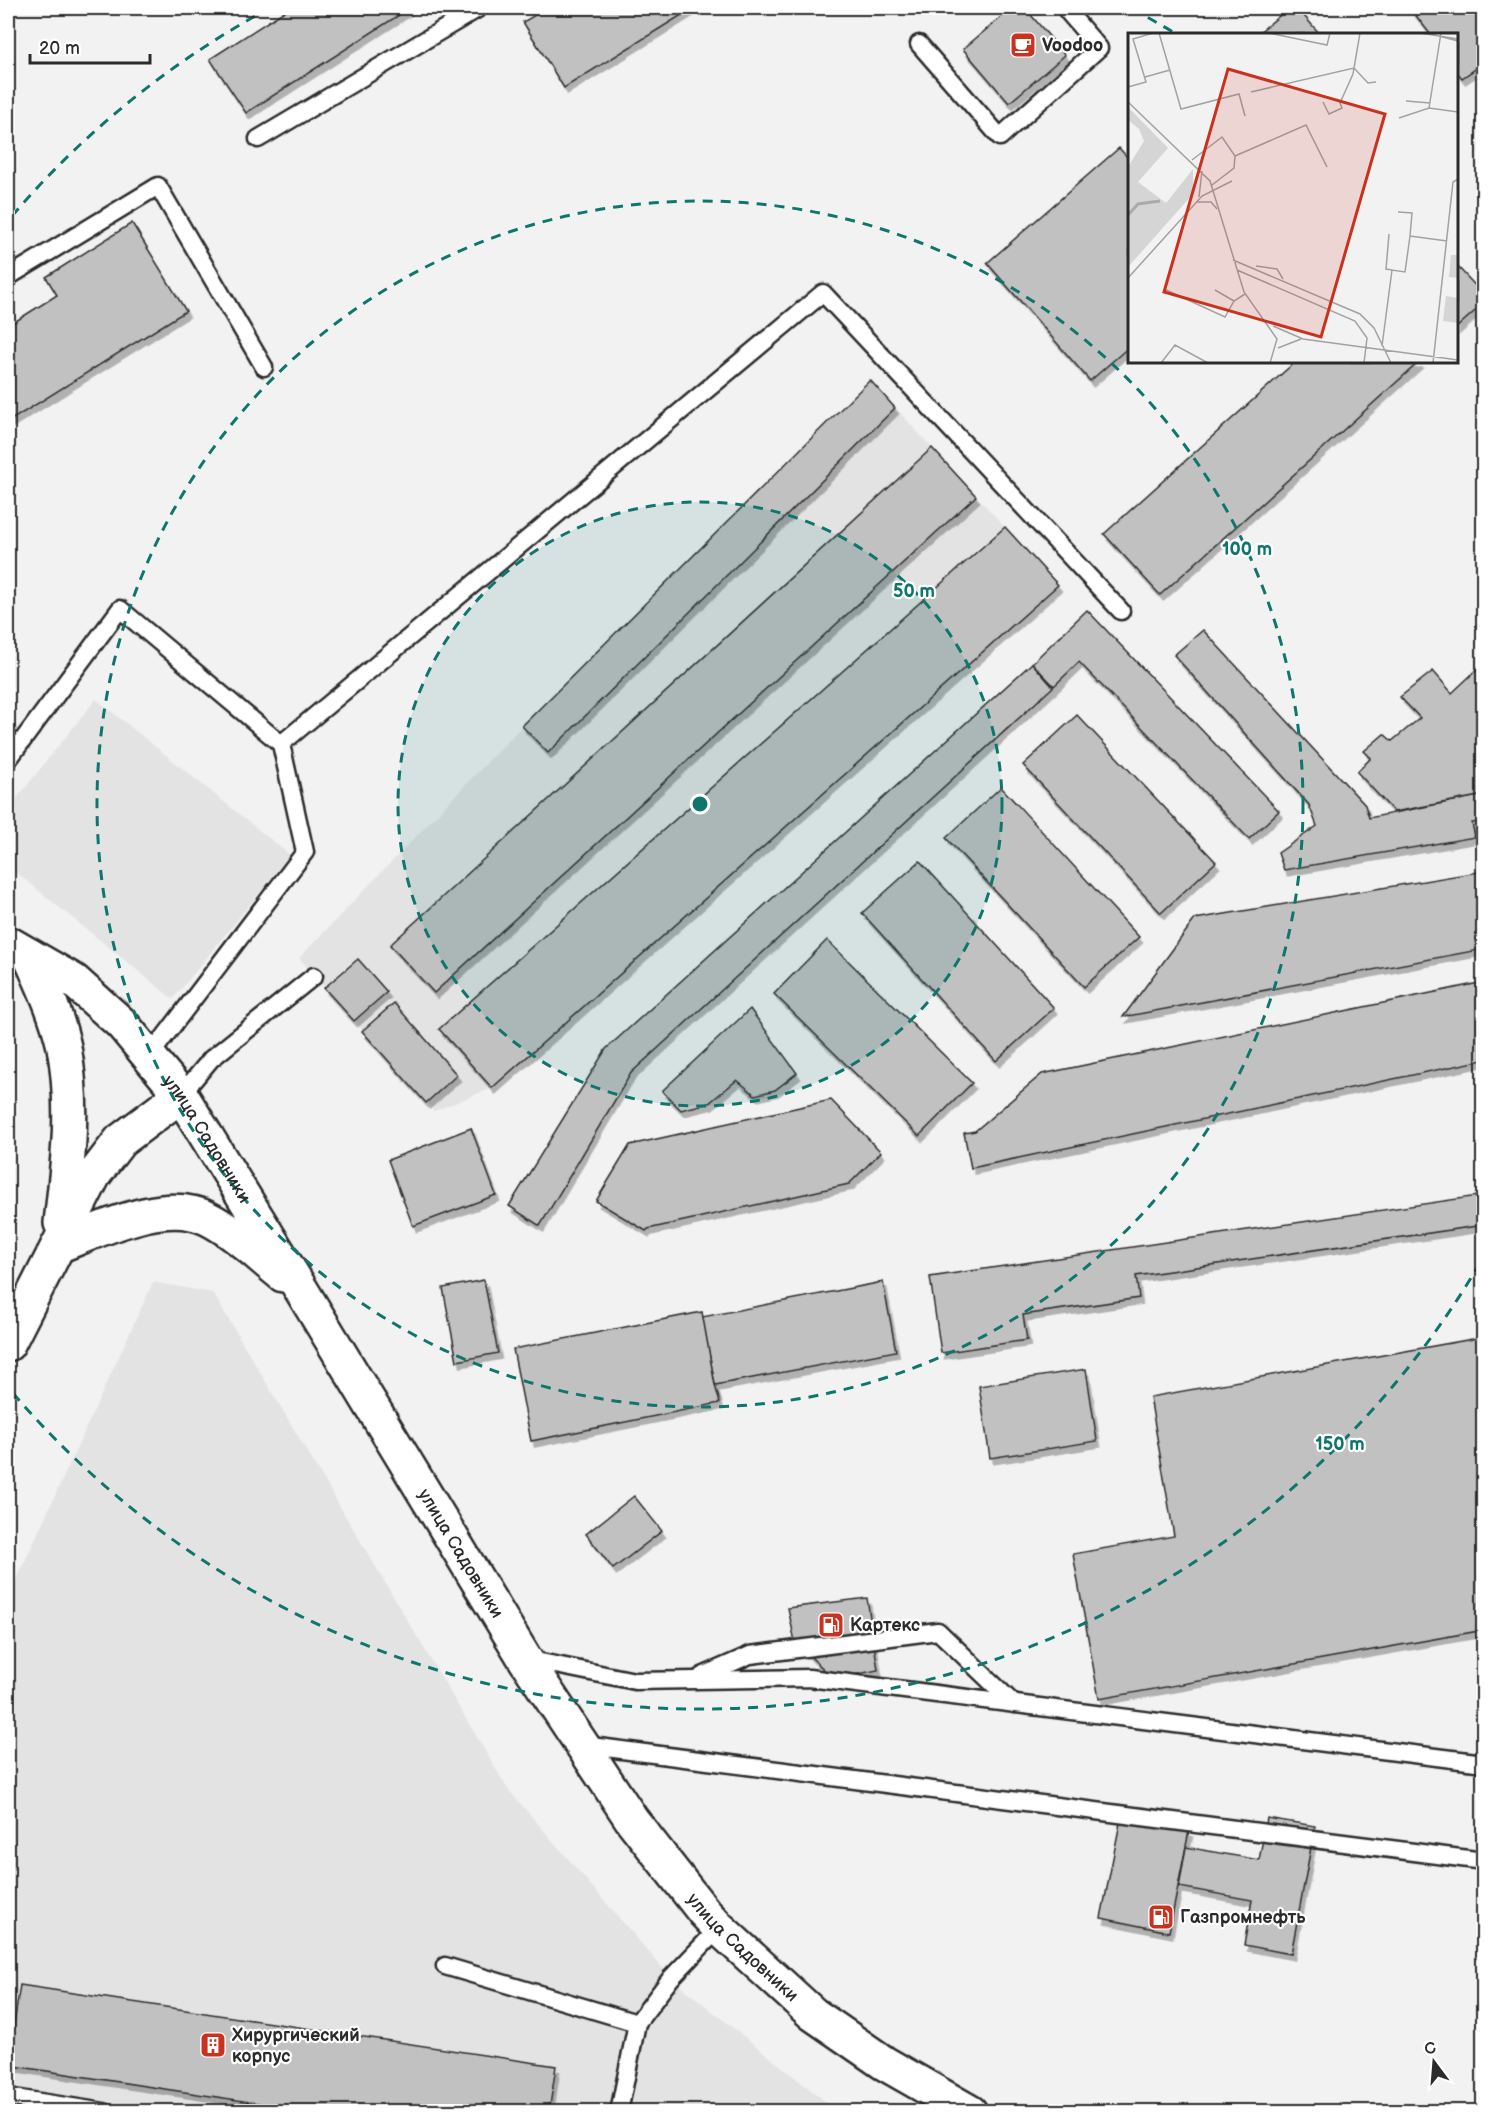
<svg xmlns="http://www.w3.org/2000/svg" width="1491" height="2119" viewBox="0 0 1491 2119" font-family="'Balsamiq Sans',sans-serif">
  <defs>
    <filter id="shadow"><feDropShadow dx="3.5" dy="6" stdDeviation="0" flood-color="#0004"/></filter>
  </defs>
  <rect width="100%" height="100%" fill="#f2f2f2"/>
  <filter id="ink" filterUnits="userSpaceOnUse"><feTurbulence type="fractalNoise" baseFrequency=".0167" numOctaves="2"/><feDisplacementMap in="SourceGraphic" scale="12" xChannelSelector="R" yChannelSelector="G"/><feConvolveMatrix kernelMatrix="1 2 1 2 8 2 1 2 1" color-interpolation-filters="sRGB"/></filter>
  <g filter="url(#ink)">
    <!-- built -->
    <g fill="#e3e3e3">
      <polygon points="870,380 1058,585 492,1088 434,1111 299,958 522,726"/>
      <polygon points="96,699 290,855 173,999 8,866 8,809"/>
      <polygon points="153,1282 213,1293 507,1788 671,1978 837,2111 8,2112 8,1598"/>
    </g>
    <!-- building -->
    <g fill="#c1c1c1" stroke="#2b2b2b" stroke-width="1.5" filter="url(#shadow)">
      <polygon points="289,8 410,8 246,113 210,59"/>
      <polygon points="547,8 693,8 564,88 523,22"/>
      <polygon points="1012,8 1025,8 1065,55 1009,103 963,49"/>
      <polygon points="1289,8 1297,8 1320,34 1257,34"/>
      <polygon points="1410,8 1484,8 1484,63 1462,78 1456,71 1456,34 1430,34"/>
      <polygon points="1119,148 1130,160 1130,346 1090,381 987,263"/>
      <polygon points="132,223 186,311 8,422 8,326 57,295 46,277"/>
      <polygon points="1456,265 1484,295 1484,303 1456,328"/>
      <polygon points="1295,362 1419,362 1160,595 1104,534"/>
      <polygon points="870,380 895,408 548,753 522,726"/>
      <polygon points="932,448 976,496 434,993 390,945"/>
      <polygon points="1005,527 1058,585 492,1088 439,1029"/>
      <polygon points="1087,610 1279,811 1249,839 1079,662 1054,686 1032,663"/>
      <polygon points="1203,630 1365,805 1369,818 1484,795 1484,821 1472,823 1475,837 1284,870 1278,853 1317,826 1309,805 1174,655"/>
      <polygon points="1032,663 1053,687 631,1073 540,1226 509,1206 606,1049"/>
      <polygon points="1484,663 1484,795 1394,812 1357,772 1371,758 1364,751 1384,734 1392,741 1420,718 1400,697 1433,671 1452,693"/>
      <polygon points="1077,715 1216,862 1161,913 1023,765"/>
      <polygon points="1001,787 1139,937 1084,987 946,838"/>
      <polygon points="920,861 1054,1008 996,1061 862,913"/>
      <polygon points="1478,872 1484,903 1484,949 1123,1017 1195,919"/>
      <polygon points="827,940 972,1083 919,1136 774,994"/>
      <polygon points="358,959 387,992 354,1021 324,988"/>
      <polygon points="1484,982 1484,1023 1478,1024 1484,1060 971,1168 964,1133 975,1131 1042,1074"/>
      <polygon points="394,1003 457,1075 426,1103 362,1031"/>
      <polygon points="750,1009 797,1073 775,1090 755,1095 737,1080 709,1103 681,1110 662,1091"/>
      <polygon points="831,1100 881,1152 849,1184 648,1229 646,1231 596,1201 630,1145"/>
      <polygon points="471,1128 496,1195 413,1226 388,1160"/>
      <polygon points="1484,1195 1484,1225 1136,1276 1139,1298 1023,1315 1027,1340 941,1353 930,1277"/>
      <polygon points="484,1280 498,1353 457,1361 443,1288"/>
      <polygon points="883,1282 896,1351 715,1385 702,1317"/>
      <polygon points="702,1312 715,1385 720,1403 531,1441 513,1349"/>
      <polygon points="1484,1337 1484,1630 1099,1699 1073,1554 1174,1536 1150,1397"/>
      <polygon points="1086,1369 1097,1441 990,1458 979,1386"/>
      <polygon points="634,1496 662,1531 613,1569 586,1534"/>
      <polygon points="867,1598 878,1670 834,1679 795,1642 788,1608"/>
      <polygon points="1121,1818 1189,1831 1169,1932 1101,1918"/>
      <polygon points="1267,1818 1315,1826 1291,1954 1244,1945 1252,1900 1179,1887 1186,1847 1259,1860"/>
      <polygon points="20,1985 556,2066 549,2112 315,2112 8,2065"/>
    </g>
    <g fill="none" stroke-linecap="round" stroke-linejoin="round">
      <!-- lane casing -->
      <g stroke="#2b2b2b" stroke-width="21">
        <g id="lane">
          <polyline points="919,44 1000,137 1099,48 1068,12 1068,8"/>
          <polyline points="258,139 479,8"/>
          <polyline points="8,277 158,186 264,367"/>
          <polyline points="281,744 823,293 1121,611"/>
          <polyline points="8,760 120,609 281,744 305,852 149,1057"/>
          <polyline points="181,1095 211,1059 314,976"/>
          <polyline points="526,1659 635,1681 809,1678 1484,1763"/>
          <polyline points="702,1676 750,1655 938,1631 1014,1704"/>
          <polyline points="583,1745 1484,1861"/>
          <polyline points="445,1966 637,2023"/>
          <polyline points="8,2097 104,2112"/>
          <polyline points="619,2112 637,2023 671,1978 719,1928"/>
        </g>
      </g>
      <!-- secondary casing -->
      <g stroke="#2b2b2b" stroke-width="38">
        <g id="secondary">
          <path id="s1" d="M 8,943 L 74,981 L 122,1024 L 181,1095 L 302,1291 L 525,1659 L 632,1820 L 704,1912 L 719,1928 L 813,2014 L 884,2063 L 970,2112"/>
          <path d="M 30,956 C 43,985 57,1015 64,1047 C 75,1108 68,1162 61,1223"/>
          <path d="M 58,1246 C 100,1230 165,1196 209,1219 C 236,1233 259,1256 283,1275"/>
          <polyline points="8,1344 94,1175 120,1141 181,1095"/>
        </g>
      </g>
      <!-- lane -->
      <use href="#lane" stroke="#fff" stroke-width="16"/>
      <!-- secondary -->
      <use href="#secondary" stroke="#fff" stroke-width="33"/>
    </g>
  </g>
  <!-- distance rings -->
  <circle cx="700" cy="804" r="302" fill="#0f766e" fill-opacity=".12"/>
  <g fill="none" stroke="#0f766e" stroke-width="3" stroke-dasharray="10 8">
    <circle cx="700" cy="804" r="302"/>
    <circle cx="700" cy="804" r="603"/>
    <path d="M1480 1263A905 905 0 0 1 12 1392M12 216A905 905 0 0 1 268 9M1132 9A905 905 0 0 1 1173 32"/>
  </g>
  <!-- icons -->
  <defs>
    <g id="cafe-square" transform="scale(1.35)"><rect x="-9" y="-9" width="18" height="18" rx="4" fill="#c8321e" stroke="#fff"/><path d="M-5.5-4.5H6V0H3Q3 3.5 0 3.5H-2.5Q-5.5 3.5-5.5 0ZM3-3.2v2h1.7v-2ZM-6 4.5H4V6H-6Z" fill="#fff"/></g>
    <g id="fuel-square" transform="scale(1.35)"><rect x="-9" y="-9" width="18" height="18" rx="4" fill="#c8321e" stroke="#fff"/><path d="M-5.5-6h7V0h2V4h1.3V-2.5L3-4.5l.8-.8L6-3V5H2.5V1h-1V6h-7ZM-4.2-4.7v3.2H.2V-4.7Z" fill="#fff"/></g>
    <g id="building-square" transform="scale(1.35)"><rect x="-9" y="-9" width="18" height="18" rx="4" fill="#c8321e" stroke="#fff"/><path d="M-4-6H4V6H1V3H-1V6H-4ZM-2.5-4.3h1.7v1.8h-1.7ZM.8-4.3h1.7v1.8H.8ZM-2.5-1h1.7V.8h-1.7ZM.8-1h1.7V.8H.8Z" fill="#fff"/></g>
  </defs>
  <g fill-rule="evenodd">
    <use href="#cafe-square" x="1023" y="45"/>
    <use href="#fuel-square" x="831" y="1625"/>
    <use href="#fuel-square" x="1161" y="1917"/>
    <use href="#building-square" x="213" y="2045"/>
  </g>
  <g text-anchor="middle" stroke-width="4.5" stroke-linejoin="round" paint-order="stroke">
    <!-- poi labels -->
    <g font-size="18" font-weight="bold" fill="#2b2b2b" stroke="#fff" text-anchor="start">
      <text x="1042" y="51">Voodoo</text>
      <text x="850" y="1631">Картекс</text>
      <text x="1180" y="1923">Газпромнефть</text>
      <text x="232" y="2041">Хирургический<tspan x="232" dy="21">корпус</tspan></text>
    </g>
    <!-- street labels -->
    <g font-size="18" fill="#2b2b2b" stroke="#fff">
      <text dy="6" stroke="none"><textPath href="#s1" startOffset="284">улица Садовники</textPath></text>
      <text dy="6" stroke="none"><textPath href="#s1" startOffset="770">улица Садовники</textPath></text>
      <text dy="6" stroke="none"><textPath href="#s1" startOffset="1256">улица Садовники</textPath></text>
    </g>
  </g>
  <!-- overview -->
  <g transform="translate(1128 33)">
    <rect width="330" height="330" fill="#f2f2f2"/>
    <path d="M 0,74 L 40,115 L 10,149 L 38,170 L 65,136 L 65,161 L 0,234 L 0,134 L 16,108 L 11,96 L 0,87 ZM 323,222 L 330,222 L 330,245 L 321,244 ZM 318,263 L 330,265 L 330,290 L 315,288 Z" fill="#d5d5d5"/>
    <path fill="none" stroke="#ababab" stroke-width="3" d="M 0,182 L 10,171 L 32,168"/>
    <path fill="none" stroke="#a2a2a2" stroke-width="1.5" d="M 31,0 L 53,76 L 111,61 L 117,83M 141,0 L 199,12 L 202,0M 292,0 L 330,6M 299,0 L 330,8M 17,44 L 42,37M 0,54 L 18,49 L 5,6 L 25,0M 123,59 L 226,35 L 240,50 L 248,49M 278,68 L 302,70M 0,69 L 82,148 L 116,259 L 149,306 L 142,330M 195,69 L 201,81 L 214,75 L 212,70 L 225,41 L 232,0M 301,75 L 313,0M 271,85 L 301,75 L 330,79M 107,123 L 178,92 L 199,134M 64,127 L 94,104 L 107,123 L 106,135 L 84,152M 71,164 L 74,138M 69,169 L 83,169 L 89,176M 261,201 L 258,236 L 264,237M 282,203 L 319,208M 105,227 L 232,281 L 246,295 L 263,330M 128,233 L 149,236 L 155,246M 109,237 L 227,288 L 239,305 L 236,330M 0,245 L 74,163 L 104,148M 36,256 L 97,284 L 106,268 L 117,261M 87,257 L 106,268M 145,293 L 175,306 L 330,327M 254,313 L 264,237 L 277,239 L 282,203 L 284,180 L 270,179M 150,315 L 173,306M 33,330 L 47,312 L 80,330M 305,330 L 325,149 L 330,146"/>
    <path fill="#c8321e" fill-opacity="0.15" stroke="#c8321e" stroke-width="3" d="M 100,36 L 257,81 L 193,304 L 36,259 Z"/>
    <rect width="330" height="330" fill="none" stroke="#2b2b2b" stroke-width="3"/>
  </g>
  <circle cx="700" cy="804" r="9" fill="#0f766e" stroke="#fff" stroke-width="3"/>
  <g font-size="18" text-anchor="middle" font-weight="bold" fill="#0f766e" stroke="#fff" stroke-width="4.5" stroke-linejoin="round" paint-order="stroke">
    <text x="1247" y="555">100 m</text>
    <text x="914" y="597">50 m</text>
    <text x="1340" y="1450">150 m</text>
  </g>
  <!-- margin -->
  <rect width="1491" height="2119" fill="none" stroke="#fff" stroke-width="30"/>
  <rect x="15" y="15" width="1461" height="2089" fill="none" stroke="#2b2b2b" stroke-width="2" filter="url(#ink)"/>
  <!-- north arrow -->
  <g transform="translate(1434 2062) rotate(344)" stroke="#ffffff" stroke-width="4.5" paint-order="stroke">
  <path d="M0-4.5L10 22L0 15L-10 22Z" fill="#2b2b2b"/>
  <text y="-9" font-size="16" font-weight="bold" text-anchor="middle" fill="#2b2b2b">С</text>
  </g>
  <!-- scale -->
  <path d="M30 54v9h120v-9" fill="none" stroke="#2b2b2b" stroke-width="3"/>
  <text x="39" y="54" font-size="18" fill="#2b2b2b" stroke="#ffffff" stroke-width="4.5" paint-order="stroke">20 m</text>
</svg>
